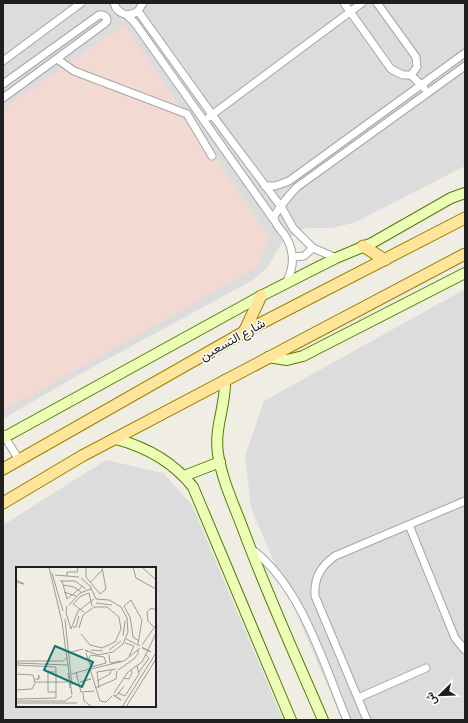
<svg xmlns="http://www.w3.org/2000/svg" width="468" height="723" viewBox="0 0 468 723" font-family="'Sofia Sans Condensed',Vazirmatn,sans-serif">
  <rect width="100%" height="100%" fill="#f0eee4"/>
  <!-- residential -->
  <g fill="#dddcdc" fill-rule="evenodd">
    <polygon points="3,3 465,3 465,166 354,223 331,228 307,228 300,230 281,244 267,268 253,280 73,378 3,419"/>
    <polygon points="465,289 465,720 342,720 251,508 245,456 264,401"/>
    <path d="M 106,460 L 163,473 L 192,505 L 283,720 L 3,720 L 3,525 ZM 17,568 L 155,568 L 155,706 L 17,706 Z"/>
  </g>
  <!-- commercial -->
  <polygon fill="#f2dad3" points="124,25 270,237 256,268 3,411 3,109"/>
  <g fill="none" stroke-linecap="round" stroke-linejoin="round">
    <!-- street casing -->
    <g stroke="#a6a6a6" stroke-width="9">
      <g id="street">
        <path d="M 114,3 C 117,14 129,18 138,11 L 143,3"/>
        <polyline points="344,3 391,69 403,75 411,75 417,67 416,57 377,3"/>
        <polyline points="138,11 216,120 282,208 293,228 313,248 336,258"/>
        <polyline points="127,15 135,23 274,220"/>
        <polyline points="57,59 74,71 187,114 212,156"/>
        <polyline points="3,61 81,3"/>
        <polyline points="411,75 424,88"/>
        <polyline points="3,84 99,15 103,15 106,17 107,21 104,24 3,98"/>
        <polyline points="209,117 362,3"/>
        <polyline points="265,186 275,186 289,181 465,53"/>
        <polyline points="293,257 304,256 313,248"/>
        <path d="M 286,283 C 295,266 295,250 284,234 C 280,229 275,224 274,218 C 274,213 292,192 297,187 L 465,66"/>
        <polyline points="3,434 19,460"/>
        <polyline points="409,525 455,638 465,650"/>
        <path d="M 250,548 C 301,584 324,665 347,720"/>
        <polyline points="358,698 426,668"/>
        <path d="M 367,720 L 315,596 C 314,578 320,567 335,556 L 465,501"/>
      </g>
    </g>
    <!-- secondary casing -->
    <g stroke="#587b00" stroke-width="12">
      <g id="secondary">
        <polyline points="268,357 287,360 303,356 465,273"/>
        <path d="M 225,380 C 226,406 214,427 218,454 C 222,480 234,505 243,529 C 267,594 296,657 323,720"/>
        <polyline points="3,438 261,296 336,258 372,243 451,198 465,193"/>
        <path d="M 116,439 C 146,447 174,463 193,487 L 291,720"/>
        <polyline points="184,476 220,462"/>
      </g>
    </g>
    <!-- primary casing -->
    <g stroke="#998200" stroke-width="13">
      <g id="primary">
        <polyline points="363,246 385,260"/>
        <polyline points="244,332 261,296"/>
        <polyline points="3,469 244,332 465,218"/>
        <polyline points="3,503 82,456 465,254"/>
      </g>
    </g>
    <!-- street -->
    <use href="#street" stroke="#fff" stroke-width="7"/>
    <!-- secondary -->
    <use href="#secondary" stroke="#ecfdb6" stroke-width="10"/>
    <!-- primary -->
    <use href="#primary" stroke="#ffe59a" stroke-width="11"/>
  </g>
  <g text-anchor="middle" stroke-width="3" stroke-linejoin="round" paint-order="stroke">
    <!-- street labels -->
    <g font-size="13" fill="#1f1f1f" stroke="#fff">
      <text transform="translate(232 339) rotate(-29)" y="5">شارع التسعين</text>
    </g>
  </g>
  <!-- overview -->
  <g transform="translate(16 567)">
    <rect width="140" height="140" fill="#f0eee4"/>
    <path fill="none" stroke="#9c9b95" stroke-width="1" d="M 33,0 L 46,55 L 56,128M 70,0 L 70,10 L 84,27 L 90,22 L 86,0M 117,0 L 120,11 L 140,22M 126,0 L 140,13M 36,6 L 47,44M 39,8 L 63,10M 51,9 L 51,5 L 61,5 L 62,0M 65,11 L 74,19 L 80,32M 0,13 L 8,17 L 0,15M 44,14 L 59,14 L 70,22M 46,14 L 51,32 L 67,19M 75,15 L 86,3M 47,18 L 58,20 L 65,25M 48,25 L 60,29M 80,36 L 96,38M 53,38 L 64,26 L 75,22M 51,39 L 50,46 L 55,62 L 62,44 L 78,32M 68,45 L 57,37 L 65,29 L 73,26 L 76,39M 49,52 L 56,118M 57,60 L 60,60 L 63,49M 138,60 L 132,54 L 131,45 L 135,41 L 140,43M 63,61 L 67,48 L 78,40 L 91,40 L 103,50 L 105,62 L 99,75 L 86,81 L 74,78M 116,62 L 114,50 L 108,39 L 115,33 L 126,53 L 122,77M 116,62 L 117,70 L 123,74M 65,67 L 74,78M 107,69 L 109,54M 110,72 L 124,79M 109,76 L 118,79 L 113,89M 126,78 L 140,58M 126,81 L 135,85 L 126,80M 75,83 L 87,84M 93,83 L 105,74M 132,83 L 140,66M 72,85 L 69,83 L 82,88 L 97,85 L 107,77 L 112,65 L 111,51 L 105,40 L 93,33 L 80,32M 52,86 L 67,82M 70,86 L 74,98M 75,88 L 88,90 L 90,96 L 75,100 L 73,90 ZM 93,88 L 94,96 L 105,94M 0,94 L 47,94 L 51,91M 0,96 L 52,98M 0,98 L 40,100 L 40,131 L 0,132M 74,102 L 84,134 L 90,135 L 96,129M 75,102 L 108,94 L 124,81M 102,103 L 118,92 L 122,87 L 122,83M 60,105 L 65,125 L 78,124M 123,105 L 133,91 L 130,88M 52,106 L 54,121M 0,107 L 17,108 L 19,116 L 16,122 L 0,123M 56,107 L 73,102M 108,111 L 113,112 L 116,106 L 115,102M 19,112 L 23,112 L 23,108 L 22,112M 75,112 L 64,115 L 75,112M 81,114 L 94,107 L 95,103M 19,115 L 52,115M 79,121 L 100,112 L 101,104M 83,121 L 81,105 L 100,102M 40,125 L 32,125 L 32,105 L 40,105M 67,126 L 68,134 L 76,140M 98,126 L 112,105 L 126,95 L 132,83M 102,126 L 109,129 L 123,107 L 121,99M 97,128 L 105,133 L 98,128M 100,129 L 108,119M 0,134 L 49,134 L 56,129M 0,136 L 61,136M 106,140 L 140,86M 110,140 L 140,92"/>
    <path fill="#0f766e" fill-opacity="0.15" stroke="#0f766e" stroke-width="2" d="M 39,79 L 77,95 L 66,120 L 28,103 Z"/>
    <rect width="140" height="140" fill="none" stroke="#1f1f1f" stroke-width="2"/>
  </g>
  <!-- border -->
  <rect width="468" height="723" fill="none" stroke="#1f1f1f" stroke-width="8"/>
  <!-- north arrow -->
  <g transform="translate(440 695) rotate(247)" stroke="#ffffff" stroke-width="3" paint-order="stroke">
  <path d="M0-3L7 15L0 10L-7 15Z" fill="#1f1f1f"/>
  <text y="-6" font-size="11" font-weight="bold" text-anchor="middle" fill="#1f1f1f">ش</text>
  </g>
</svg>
